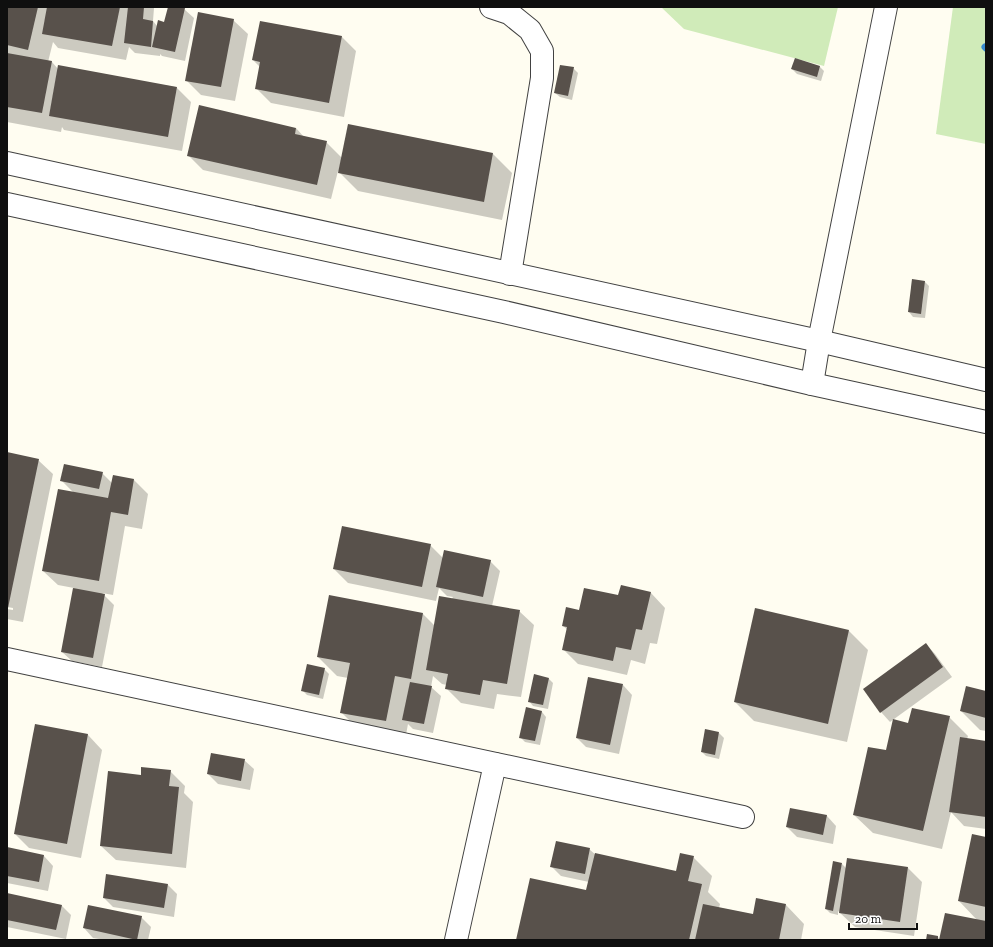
<svg xmlns="http://www.w3.org/2000/svg" width="993" height="947" viewBox="0 0 993 947" font-family="'Zilla Slab',serif">
  <rect width="100%" height="100%" fill="#fffdf1"/>
  <!-- green -->
  <g fill="#d0ebb9">
    <polygon points="661,7 838,7 824,66 684,29"/>
    <polygon points="953,7 986,7 986,144 936,134"/>
  </g>
  <!-- shadow -->
  <g fill="#0003">
    <polygon points="7,7 153,7 154,8 153,21 157,26 165,23 169,7 184,9 194,18 185,61 162,56 160,54 160,56 135,53 129,47 126,60 58,48 53,42 48,62 52,62 58,69 176,87 191,102 182,151 64,130 62,127 61,132 7,122"/>
    <polygon points="233,20 248,34 235,101 201,95 186,80"/>
    <polygon points="342,37 356,51 344,117 271,103 257,89 260,67 253,60"/>
    <polygon points="820,67 824,71 821,81 797,74 792,69"/>
    <polygon points="573,68 578,73 572,100 560,97 555,93"/>
    <polygon points="349,125 493,154 512,173 502,220 358,191 338,171 331,199 203,170 188,155 296,128 304,137 326,142 342,158"/>
    <polygon points="913,280 925,282 929,286 925,318 913,317 909,312"/>
    <polygon points="7,453 38,460 53,474 23,622 7,619 7,609 13,610 13,608 7,607"/>
    <polygon points="102,473 112,483 113,476 134,480 148,494 142,529 125,526 113,595 102,593 114,605 102,667 72,661 62,652 74,588 58,585 43,571 73,492 62,481"/>
    <polygon points="430,545 443,558 490,561 500,571 492,606 519,611 534,625 521,697 497,694 494,709 461,703 447,689 447,685 442,684 433,676 431,687 441,696 433,733 413,729 408,724 405,740 360,731 341,712 348,678 337,676 318,657 330,596 423,614 435,626 453,597 447,596 439,588 436,601 348,583 334,569"/>
    <polygon points="651,593 665,608 657,644 650,643 645,664 631,660 627,675 578,664 563,649 568,630 563,626 580,612 619,597"/>
    <polygon points="756,610 849,631 868,650 847,742 754,721 735,702"/>
    <polygon points="926,644 935,654 952,677 890,722 881,712"/>
    <polygon points="324,669 329,674 323,699 307,695 302,690"/>
    <polygon points="535,675 549,679 553,683 548,709 533,706 529,701"/>
    <polygon points="623,685 632,695 619,754 586,747 577,738"/>
    <polygon points="986,693 986,731 980,730 961,711"/>
    <polygon points="527,709 542,712 546,717 540,745 525,742 520,737"/>
    <polygon points="949,717 968,736 967,739 986,742 986,829 964,826 951,812 942,849 873,833 854,815 886,752 909,724"/>
    <polygon points="36,725 88,735 102,750 81,858 29,848 15,834"/>
    <polygon points="706,731 719,733 724,738 719,759 706,756 702,752"/>
    <polygon points="244,760 254,769 250,790 218,784 208,774"/>
    <polygon points="170,771 185,786 184,793 193,802 186,868 116,860 101,846 142,776"/>
    <polygon points="791,809 827,816 836,826 833,844 797,837 787,827"/>
    <polygon points="986,838 986,940 927,940 938,937 940,940 978,921 959,901"/>
    <polygon points="7,848 44,856 53,866 48,891 7,883"/>
    <polygon points="589,849 596,855 677,872 693,857 712,876 708,892 720,904 719,908 754,916 786,905 804,924 801,940 517,940 587,892 589,882 561,876 551,866"/>
    <polygon points="842,864 847,869 908,868 922,882 914,936 855,927 838,911 838,915 830,913 826,909"/>
    <polygon points="168,885 177,894 174,917 113,907 104,898"/>
    <polygon points="7,894 61,905 71,915 66,939 7,927"/>
    <polygon points="141,917 151,927 148,940 105,940 93,938 84,928"/>
  </g>
  <g fill="none" stroke-linecap="round" stroke-linejoin="round">
    <!-- stream -->
    <polyline stroke="#3a8bd0" stroke-width="7" points="985,47 986,48"/>
  </g>
  <!-- building -->
  <g fill="#58514b">
    <polygon points="7,7 38,7 28,50 7,45"/>
    <polygon points="47,7 120,7 112,46 42,34"/>
    <polygon points="128,7 144,7 143,19 153,21 151,47 124,43"/>
    <polygon points="168,7 185,8 175,52 152,47 158,20 164,22"/>
    <polygon points="198,12 234,19 221,87 185,81"/>
    <polygon points="260,21 342,36 329,103 255,89 260,62 252,60"/>
    <polygon points="7,53 52,61 42,113 7,107"/>
    <polygon points="795,58 820,66 817,77 791,69"/>
    <polygon points="58,65 177,87 168,137 49,116"/>
    <polygon points="560,65 574,67 568,96 554,93"/>
    <polygon points="199,105 296,128 295,134 327,141 317,185 187,156"/>
    <polygon points="348,124 493,153 484,202 338,173"/>
    <polygon points="912,279 925,281 921,314 908,312"/>
    <polygon points="7,452 39,459 8,608 7,608"/>
    <polygon points="64,464 103,472 99,489 60,481"/>
    <polygon points="113,475 134,479 128,515 111,512 99,581 42,571 58,489 108,498"/>
    <polygon points="342,526 431,544 422,587 333,569"/>
    <polygon points="444,550 491,560 483,597 436,587"/>
    <polygon points="621,585 651,592 642,630 636,629 631,650 616,647 613,661 562,650 567,627 562,626 566,607 579,610 584,588 618,595"/>
    <polygon points="73,588 105,594 93,658 61,652"/>
    <polygon points="329,595 423,613 411,679 395,676 386,721 340,713 350,663 317,657"/>
    <polygon points="439,596 520,610 507,684 483,680 480,695 445,689 448,674 426,670"/>
    <polygon points="755,608 849,630 828,724 734,702"/>
    <polygon points="926,643 943,667 880,713 863,689"/>
    <polygon points="307,664 325,668 319,695 301,691"/>
    <polygon points="534,674 549,678 543,705 528,702"/>
    <polygon points="588,677 623,684 610,745 576,738"/>
    <polygon points="410,682 432,686 424,724 402,720"/>
    <polygon points="966,686 986,691 986,718 960,711"/>
    <polygon points="526,707 542,711 535,741 519,738"/>
    <polygon points="912,708 950,716 923,831 853,815 868,747 886,750 893,719 908,723"/>
    <polygon points="35,724 88,734 67,844 14,834"/>
    <polygon points="705,729 719,732 715,755 701,752"/>
    <polygon points="960,737 986,741 986,817 949,812"/>
    <polygon points="211,753 245,759 241,781 207,774"/>
    <polygon points="141,767 171,770 169,786 179,787 172,854 100,846 108,771 141,775"/>
    <polygon points="790,808 827,815 823,835 786,827"/>
    <polygon points="972,834 986,837 986,907 958,901"/>
    <polygon points="556,841 590,848 585,874 550,867"/>
    <polygon points="7,847 44,855 39,882 7,876"/>
    <polygon points="595,853 676,871 680,853 694,856 688,881 702,884 689,940 516,940 530,878 586,890"/>
    <polygon points="847,858 908,867 900,922 839,913"/>
    <polygon points="833,861 842,863 833,911 825,909"/>
    <polygon points="106,874 168,884 164,908 103,898"/>
    <polygon points="7,893 62,905 56,930 7,920"/>
    <polygon points="756,898 786,904 779,940 695,940 703,904 753,914"/>
    <polygon points="88,905 142,916 137,940 83,928"/>
    <polygon points="945,913 986,921 986,940 939,940"/>
    <polygon points="927,934 938,936 938,940 926,940"/>
  </g>
  <g fill="none" stroke-linecap="round" stroke-linejoin="round">
    <!-- minor casing -->
    <g stroke="#424242" stroke-width="24">
      <g id="minor">
        <polyline points="491,7 509,13 530,30 542,51 542,78 510,274"/>
        <polyline points="812,384 819,341"/>
        <polyline points="7,659 743,817"/>
        <polyline points="456,940 495,764"/>
      </g>
    </g>
    <!-- tertiary casing -->
    <g stroke="#424242" stroke-width="24">
      <g id="tertiary">
        <polyline points="7,163 819,341 986,380"/>
        <polyline points="7,204 504,312 812,384 986,422"/>
        <polyline points="819,341 886,7"/>
      </g>
    </g>
    <!-- minor -->
    <use href="#minor" stroke="#fff" stroke-width="22"/>
    <!-- tertiary -->
    <use href="#tertiary" stroke="#fff" stroke-width="22"/>
  </g>
  <!-- border -->
  <rect width="993" height="947" fill="none" stroke="#0f0f0f" stroke-width="16"/>
  <!-- scale -->
  <path d="M849 923v6h68v-6" fill="none" stroke="#0f0f0f" stroke-width="2"/>
  <text x="855" y="923" font-size="12" fill="#0f0f0f" stroke="#ffffff" stroke-width="3" paint-order="stroke">20 m</text>
</svg>
